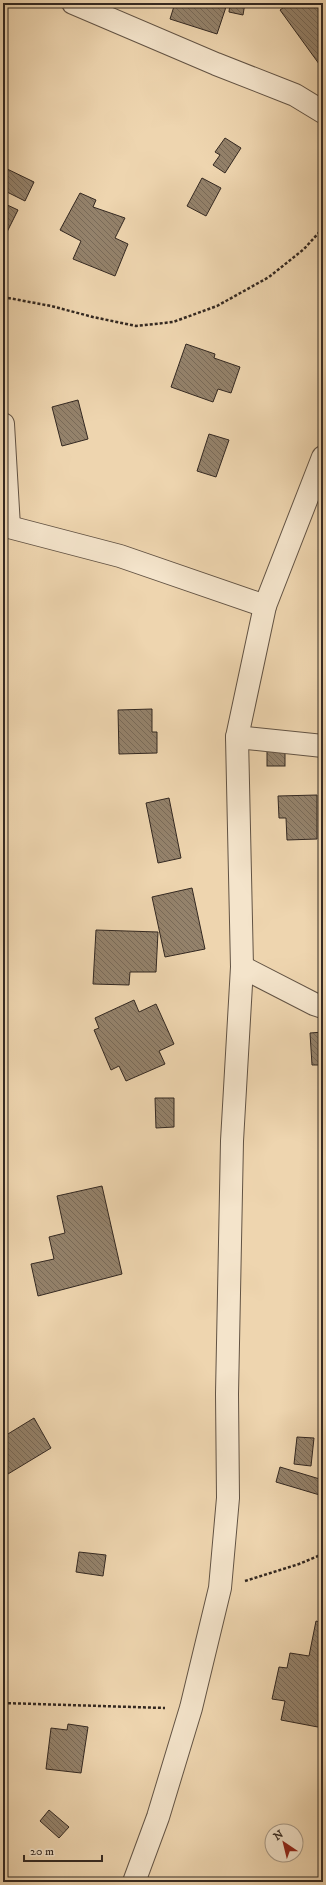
<svg xmlns="http://www.w3.org/2000/svg" width="326" height="1885" viewBox="0 0 326 1885" font-family="'IM FELL DW Pica',serif">
  <defs>
    <pattern id="building-back-hatch" width="6" height="6" patternUnits="userSpaceOnUse"><rect width="6" height="6" fill="#94826b"/><path d="M-1 5l2 2M0 0l6 6M5-1l2 2" fill="none" stroke="#796a58"/></pattern>
  </defs>
  <rect width="100%" height="100%" fill="#eed5af"/>
  <filter id="stains"><feTurbulence type="fractalNoise" baseFrequency=".005" numOctaves="4"/><feColorMatrix values="0 0 0 0 .2 0 0 0 0 .09 0 0 0 0 .02 0 0 0 .5 -.17"/></filter>
  <radialGradient id="worn" r=".72"><stop offset=".6" stop-color="#630" stop-opacity="0"/><stop offset="1" stop-color="#630" stop-opacity=".3"/></radialGradient>
  <!-- building -->
  <g fill="url(#building-back-hatch)" stroke="#332821">
    <polygon points="175,3 227,4 217,34 170,19"/>
    <polygon points="230,3 245,3 243,15 229,12"/>
    <polygon points="290,3 323,4 322,68 280,10"/>
    <polygon points="225,138 241,148 225,173 213,165 220,155 215,152"/>
    <polygon points="3,167 34,182 25,201 3,190"/>
    <polygon points="202,178 221,188 206,216 187,206"/>
    <polygon points="80,193 96,200 93,207 125,218 115,238 128,244 115,276 73,259 81,241 60,230"/>
    <polygon points="3,203 18,210 3,240"/>
    <polygon points="186,344 215,354 214,358 240,367 231,393 218,389 213,402 171,387"/>
    <polygon points="78,400 88,439 62,446 52,407"/>
    <polygon points="209,434 229,440 216,477 197,471"/>
    <polygon points="152,709 152,732 157,732 157,753 119,754 118,710"/>
    <rect x="267" y="746" width="18" height="20"/>
    <polygon points="317,795 317,839 287,840 286,818 279,818 278,796"/>
    <polygon points="169,798 181,858 158,863 146,803"/>
    <polygon points="192,888 205,949 165,957 152,897"/>
    <polygon points="96,930 158,932 156,972 130,972 129,985 93,984"/>
    <polygon points="134,1000 139,1012 156,1004 174,1044 159,1051 165,1064 126,1081 119,1066 111,1070 94,1030 99,1028 95,1018"/>
    <polygon points="323,1032 323,1065 312,1065 310,1033"/>
    <polygon points="155,1098 174,1098 174,1127 156,1128"/>
    <polygon points="102,1186 122,1274 38,1296 31,1264 54,1259 49,1237 65,1233 57,1196"/>
    <polygon points="34,1418 51,1448 3,1477 3,1437"/>
    <polygon points="297,1437 314,1438 311,1466 294,1464"/>
    <polygon points="280,1467 323,1480 323,1496 276,1482"/>
    <polygon points="79,1552 106,1555 103,1576 76,1572"/>
    <polygon points="316,1621 323,1623 323,1728 281,1720 285,1701 272,1699 279,1667 287,1668 290,1653 309,1656"/>
    <polygon points="68,1724 88,1727 81,1773 46,1769 51,1728 67,1730"/>
    <polygon points="49,1810 69,1827 59,1838 40,1821"/>
  </g>
  <g fill="none" stroke-linecap="round" stroke-linejoin="round">
    <!-- minor casing -->
    <g stroke="#625344" stroke-width="24">
      <g id="minor">
        <polyline points="73,3 216,64 295,95 323,112"/>
        <polyline points="3,424 9,527"/>
        <polyline points="3,528 9,527 120,556 265,606"/>
        <polyline points="237,737 323,746"/>
        <polyline points="242,967 314,1004 323,1007"/>
      </g>
    </g>
    <!-- tertiary casing -->
    <g stroke="#625344" stroke-width="24">
      <polyline id="tertiary" points="134,1882 158,1817 191,1708 220,1588 228,1498 227,1394 232,1141 242,967 237,737 265,606 323,457"/>
    </g>
    <!-- path -->
    <g stroke="#332821" stroke-width="2.5" stroke-dasharray="3 2" stroke-linecap="butt">
      <polyline points="3,297 51,306 93,317 136,326 173,322 217,306 269,277 304,249 323,228"/>
      <polyline points="245,1581 299,1564 323,1554"/>
      <polyline points="3,1703 165,1708"/>
    </g>
    <!-- minor -->
    <use href="#minor" stroke="#f4e4cb" stroke-width="22"/>
    <!-- tertiary -->
    <use href="#tertiary" stroke="#f4e4cb" stroke-width="22"/>
  </g>
  <!-- margin -->
  <rect width="326" height="1885" fill="none" stroke="#eed5af" stroke-width="16"/>
  <rect x="4" y="4" width="318" height="1877" fill="none" stroke="#332821" stroke-width="2"/>
  <rect x="8" y="8" width="310" height="1869" fill="none" stroke="#332821"/>
  <!-- north arrow -->
  <g transform="translate(284 1843) rotate(325)"><circle r="19" fill="#f4e4cb" stroke="#a79987"/>
  <path d="M0-3L7 15L0 10L-7 15Z" fill="#8f2418"/>
  <text y="-6" font-size="11" font-weight="bold" text-anchor="middle" fill="#332821">N</text>
  </g>
  <!-- scale -->
  <path d="M24 1855v6h78v-6" fill="none" stroke="#332821" stroke-width="2"/>
  <text x="30" y="1855" font-size="12" fill="#332821" stroke="#f4e4cb" stroke-width="3" paint-order="stroke">20 m</text>
  <rect width="100%" height="100%" filter="url(#stains)"/>
  <rect width="100%" height="100%" fill="url(#worn)"/>
</svg>
